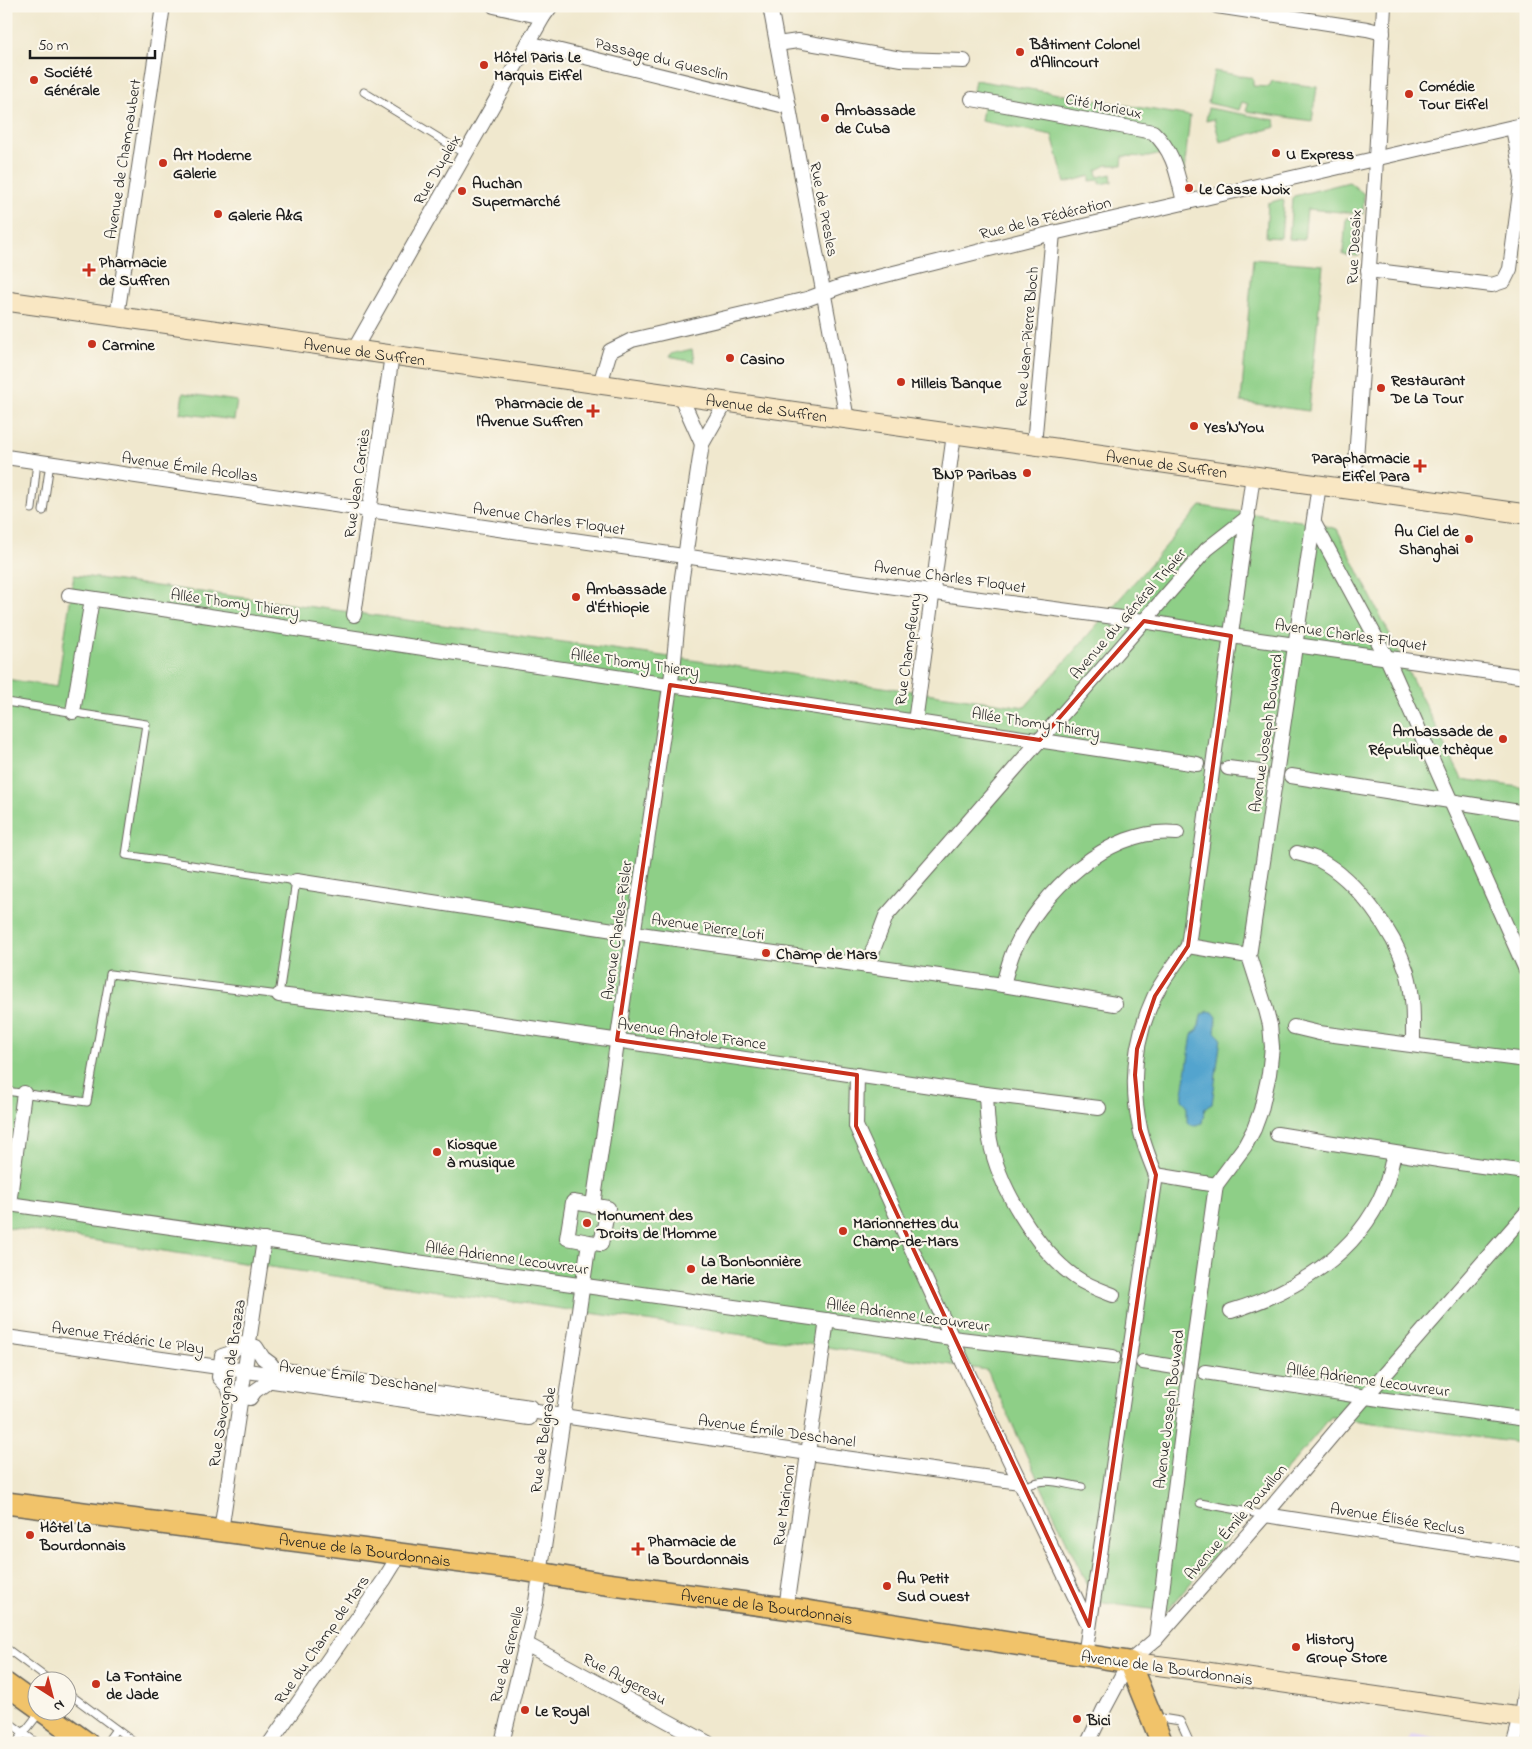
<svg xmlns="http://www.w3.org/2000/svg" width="1532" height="1749" viewBox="0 0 1532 1749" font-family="'Indie Flower',sans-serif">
  <rect width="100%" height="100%" fill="#fbf7ec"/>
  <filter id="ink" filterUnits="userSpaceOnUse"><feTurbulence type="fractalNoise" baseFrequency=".02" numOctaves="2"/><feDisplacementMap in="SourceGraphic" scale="10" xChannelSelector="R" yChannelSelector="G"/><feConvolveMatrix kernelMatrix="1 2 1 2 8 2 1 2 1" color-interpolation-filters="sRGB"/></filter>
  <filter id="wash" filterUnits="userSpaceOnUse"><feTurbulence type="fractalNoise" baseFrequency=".0096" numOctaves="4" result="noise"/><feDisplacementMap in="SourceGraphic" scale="20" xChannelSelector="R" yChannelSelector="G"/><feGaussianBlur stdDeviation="1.12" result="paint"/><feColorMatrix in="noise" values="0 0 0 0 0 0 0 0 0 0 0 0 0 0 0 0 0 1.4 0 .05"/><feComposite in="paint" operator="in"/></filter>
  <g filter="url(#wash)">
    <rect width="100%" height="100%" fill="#f0e8ce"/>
    <!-- built -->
    <polygon fill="#e2d4f3" points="1411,1734 1473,1743 1406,1743"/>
    <!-- green -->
    <g fill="#8ecf87" stroke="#557652">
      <polygon points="1214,71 1253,78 1253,86 1269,87 1272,81 1317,87 1312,121 1246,111 1248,104 1242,102 1239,110 1208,103"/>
      <polygon points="975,80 1190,116 1183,181 1166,153 1148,157 1123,156 1122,165 1107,165 1097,170 1098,177 1111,174 1112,182 1100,184 1099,180 1090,181 1090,176 1065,183 1052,135 981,121 984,103 972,97"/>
      <polygon points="1208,108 1275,120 1276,127 1220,142 1214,119 1206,121"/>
      <polygon points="1349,182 1364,194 1363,214 1307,209 1304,240 1289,239 1292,198 1294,196"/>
      <polygon points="1282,199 1284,200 1281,238 1266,237 1268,203"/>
      <polygon points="1346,218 1362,220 1359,256 1343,255"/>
      <polygon points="1253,259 1323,265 1309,411 1241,402"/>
      <polygon points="692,349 694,362 669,357 671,354"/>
      <polygon points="183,393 237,401 234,420 180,413"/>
      <polygon points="1201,506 1314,523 1337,529 1462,779 1526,788 1526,1444 1331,1417 1167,1611 1095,1602 987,1370 236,1262 6,1227 6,1137 9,1118 6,1117 6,679 57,687 74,575 343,611 1025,707"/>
    </g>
    <!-- water -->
    <polygon fill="#53a4ce" stroke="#386075" points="1208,1011 1213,1012 1217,1017 1215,1032 1221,1038 1212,1104 1205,1108 1202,1123 1193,1126 1187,1122 1187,1105 1182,1100 1192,1034 1198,1030 1201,1016"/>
  </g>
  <g filter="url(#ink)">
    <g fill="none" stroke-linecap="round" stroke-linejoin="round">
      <!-- lane casing -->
      <g stroke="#66635a" stroke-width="9">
        <g id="lane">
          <polyline points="364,92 465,154"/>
          <polyline points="32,509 37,461"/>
          <polyline points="43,511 50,463"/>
          <polyline points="6,702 146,724 126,855 296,881 279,995 110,974 87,1102 6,1091"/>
          <path d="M 1022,1488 C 1044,1476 1058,1483 1082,1487"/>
          <polyline points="1200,1503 1265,1515"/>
          <polyline points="6,1648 52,1682"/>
          <polyline points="68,1693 135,1743"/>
          <polyline points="1155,1717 1180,1721 1190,1743"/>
          <polyline points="6,1720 37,1743"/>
          <polyline points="16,1743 40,1712"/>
          <polyline points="106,1743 116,1729"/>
        </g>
      </g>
      <!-- street casing -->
      <g stroke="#66635a" stroke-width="16">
        <g id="street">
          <polyline points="494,6 543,17"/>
          <polyline points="770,6 847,419"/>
          <polyline points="1217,6 1367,29 1383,33"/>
          <polyline points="528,43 789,107"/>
          <polyline points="777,44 798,41 901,59 964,61"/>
          <path d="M 972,99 L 1153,132 C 1175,153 1177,174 1184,202"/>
          <polyline points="1368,270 1492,285 1504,281 1510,269 1522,177 1513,128"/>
          <polyline points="117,316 163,6"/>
          <polyline points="354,350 543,17 551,6"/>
          <polyline points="600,384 610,351 632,340 807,299 842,286 1053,233 1526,124"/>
          <polyline points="680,395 702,444"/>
          <polyline points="1034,445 1053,233"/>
          <polyline points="6,457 950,595 1144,621 1231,636 1526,677"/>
          <polyline points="1354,489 1375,178 1384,6"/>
          <polyline points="1314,523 1387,658 1526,970"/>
          <polyline points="69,595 1197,764"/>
          <polyline points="354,615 392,355"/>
          <polyline points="73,712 92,599"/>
          <polyline points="915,722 954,434"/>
          <polyline points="1228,768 1260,772"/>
          <polyline points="1291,776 1526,813"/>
          <path d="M 1297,853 C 1304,855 1312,857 1319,860 C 1357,880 1394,932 1407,972 C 1414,995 1413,1021 1413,1044"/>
          <polyline points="296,881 633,933 1003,985 1115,1004"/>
          <polyline points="1188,946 1249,956"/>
          <polyline points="867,966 886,916 1207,549 1248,517"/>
          <path d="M 1003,985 C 1006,974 1009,962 1013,952 C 1040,893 1108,826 1177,833"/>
          <polyline points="279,995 428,1013 986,1094 1099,1108"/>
          <polyline points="1294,1027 1319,1033 1526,1060"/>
          <polyline points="857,1075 856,1126 966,1369 1089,1626"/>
          <polyline points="24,1093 9,1204 952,1338 1113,1357"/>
          <path d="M 986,1094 C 987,1109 987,1125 990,1140 C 998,1186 1037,1250 1075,1277 C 1086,1285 1100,1290 1113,1295"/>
          <polyline points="1277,1134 1445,1161 1526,1172"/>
          <polyline points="1156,1175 1216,1185"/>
          <polyline points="593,1205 674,660 682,577 702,444 726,402"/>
          <path d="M 1231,1311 C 1294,1292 1358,1254 1384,1190 C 1389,1178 1391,1165 1394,1153"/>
          <polyline points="6,1337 530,1411 808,1453 1020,1482"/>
          <polygon points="239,1344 256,1347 263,1358 271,1364 271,1368 530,1407 529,1418 266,1380 265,1384 255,1391 250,1398 231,1396 228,1387 219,1377 222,1356 231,1353"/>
          <polyline points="1143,1362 1175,1367"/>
          <polyline points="1205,1372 1386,1400 1526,1419"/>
          <polyline points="1265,1515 1526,1555"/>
          <polyline points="221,1531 264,1240"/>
          <polyline points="786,1608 827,1320"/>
          <polyline points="1156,1639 1190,1370 1216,1185 1245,1146 1254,1129 1261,1110 1269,1074 1272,1047 1270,1025 1265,1006 1249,956 1319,485"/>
          <polyline points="526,1644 708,1743"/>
          <path d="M 1085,1656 L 1156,1175 C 1150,1160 1143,1144 1140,1128 C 1130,1083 1135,1038 1154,997 C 1163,979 1176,963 1188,946 L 1253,475"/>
          <polyline points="270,1743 384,1580 400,1554"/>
          <polyline points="502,1743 536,1602 589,1242 601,1244 608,1208 573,1202 567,1238 589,1242"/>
          <polyline points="1088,1743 1104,1709 1129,1662 1156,1639 1265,1515 1340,1426 1526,1213"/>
          <polyline points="1514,1743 1521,1717 1526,1682"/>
        </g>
      </g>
      <!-- secondary casing -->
      <g stroke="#66635a" stroke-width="21">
        <g id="secondary">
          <path id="s1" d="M 6,301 L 1526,514"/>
          <polyline points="1129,1662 1186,1669 1526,1718"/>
        </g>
      </g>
      <!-- primary casing -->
      <g stroke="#66635a" stroke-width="24">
        <g id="primary">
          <path id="s2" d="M 6,1503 L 516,1569 L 599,1583 L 807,1611 L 1129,1662 L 1162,1743"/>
          <polyline points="6,1684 38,1707"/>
          <polyline points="44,1712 87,1743"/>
        </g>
      </g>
      <!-- lane -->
      <use href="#lane" stroke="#fff" stroke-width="7"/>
      <!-- street -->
      <use href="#street" stroke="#fff" stroke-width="14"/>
      <!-- secondary -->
      <use href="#secondary" stroke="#f9e7c3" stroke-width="19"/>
      <!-- primary -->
      <use href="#primary" stroke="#f1c36a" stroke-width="21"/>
    </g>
  </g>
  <!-- marked area -->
  <path fill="none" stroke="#c8321e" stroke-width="4" stroke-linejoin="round" d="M 1144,621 L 1231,636 L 1188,946 L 1155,996 L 1137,1049 L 1135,1075 L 1140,1129 L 1156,1175 L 1089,1626 L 856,1126 L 857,1075 L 617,1040 L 670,685 L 1040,740 Z"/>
  <!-- markers -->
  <g fill="#c8321e" stroke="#fbf7ec" stroke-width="2">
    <circle cx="1020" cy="52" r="5"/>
    <circle cx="484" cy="65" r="5"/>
    <circle cx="34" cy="80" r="5"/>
    <circle cx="1409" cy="94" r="5"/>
    <circle cx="825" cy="118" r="5"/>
    <circle cx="1276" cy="153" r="5"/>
    <circle cx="163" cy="163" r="5"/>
    <circle cx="1189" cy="188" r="5"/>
    <circle cx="462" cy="191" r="5"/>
    <circle cx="218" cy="214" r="5"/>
    <path d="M86.5 262.5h5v5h5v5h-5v5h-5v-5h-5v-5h5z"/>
    <circle cx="92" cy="344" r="5"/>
    <circle cx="730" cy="358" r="5"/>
    <circle cx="901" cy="382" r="5"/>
    <circle cx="1381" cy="388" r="5"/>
    <path d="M590.5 403.5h5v5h5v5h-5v5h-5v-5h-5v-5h5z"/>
    <circle cx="1194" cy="426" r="5"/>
    <path d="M1417.5 458.5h5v5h5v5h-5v5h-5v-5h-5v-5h5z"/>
    <circle cx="1027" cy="473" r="5"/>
    <circle cx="1469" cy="539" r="5"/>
    <circle cx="576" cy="597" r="5"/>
    <circle cx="1503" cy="739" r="5"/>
    <circle cx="766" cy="953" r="5"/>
    <circle cx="437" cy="1152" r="5"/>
    <circle cx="587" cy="1223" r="5"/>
    <circle cx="843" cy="1231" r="5"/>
    <circle cx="691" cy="1269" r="5"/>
    <circle cx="30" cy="1535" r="5"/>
    <path d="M635.5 1541.5h5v5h5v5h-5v5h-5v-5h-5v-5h5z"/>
    <circle cx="887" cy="1586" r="5"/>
    <circle cx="1296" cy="1647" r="5"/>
    <circle cx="96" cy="1684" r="5"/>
    <circle cx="525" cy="1710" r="5"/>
    <circle cx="1077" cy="1719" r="5"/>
  </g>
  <g text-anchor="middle" stroke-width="4.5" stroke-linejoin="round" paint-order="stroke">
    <!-- poi labels -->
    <g font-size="16" font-weight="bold" fill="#1c1c1c" stroke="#fbf7ec" text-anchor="start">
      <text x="1030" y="49">Bâtiment Colonel<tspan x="1030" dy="18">d'Alincourt</tspan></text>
      <text x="494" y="62">Hôtel Paris Le<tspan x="494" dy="18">Marquis Eiffel</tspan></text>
      <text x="44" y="77">Société<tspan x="44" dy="18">Générale</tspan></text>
      <text x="1419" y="91">Comédie<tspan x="1419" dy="18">Tour Eiffel</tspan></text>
      <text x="835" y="115">Ambassade<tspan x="835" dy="18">de Cuba</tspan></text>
      <text x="1286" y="159">U Express</text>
      <text x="173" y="160">Art Moderne<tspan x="173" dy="18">Galerie</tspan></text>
      <text x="472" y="188">Auchan<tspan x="472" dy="18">Supermarché</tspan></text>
      <text x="1199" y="194">Le Casse Noix</text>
      <text x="228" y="220">Galerie A&amp;G</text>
      <text x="99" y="267">Pharmacie<tspan x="99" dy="18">de Suffren</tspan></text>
      <text x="102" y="350">Carmine</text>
      <text x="740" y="364">Casino</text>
      <text x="1391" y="385">Restaurant<tspan x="1391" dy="18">De La Tour</tspan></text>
      <text x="911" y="388">Milleis Banque</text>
      <text x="583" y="408" text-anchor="end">Pharmacie de<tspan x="583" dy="18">l'Avenue Suffren</tspan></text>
      <text x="1204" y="432">Yes’N’You</text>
      <text x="1410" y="463" text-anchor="end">Parapharmacie<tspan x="1410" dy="18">Eiffel Para</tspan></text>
      <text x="1017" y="479" text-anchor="end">BNP Paribas</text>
      <text x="1459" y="536" text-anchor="end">Au Ciel de<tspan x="1459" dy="18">Shanghai</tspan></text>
      <text x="586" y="594">Ambassade<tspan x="586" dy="18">d'Éthiopie</tspan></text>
      <text x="1493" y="736" text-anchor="end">Ambassade de<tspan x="1493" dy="18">République tchèque</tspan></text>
      <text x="776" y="959">Champ de Mars</text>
      <text x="447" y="1149">Kiosque<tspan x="447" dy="18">à musique</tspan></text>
      <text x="597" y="1220">Monument des<tspan x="597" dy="18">Droits de l'Homme</tspan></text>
      <text x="853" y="1228">Marionnettes du<tspan x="853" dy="18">Champ-de-Mars</tspan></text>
      <text x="701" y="1266">La Bonbonnière<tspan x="701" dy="18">de Marie</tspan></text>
      <text x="40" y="1532">Hôtel La<tspan x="40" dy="18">Bourdonnais</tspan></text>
      <text x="648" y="1546">Pharmacie de<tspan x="648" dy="18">la Bourdonnais</tspan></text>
      <text x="897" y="1583">Au Petit<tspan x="897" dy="18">Sud Ouest</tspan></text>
      <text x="1306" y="1644">History<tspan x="1306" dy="18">Group Store</tspan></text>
      <text x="106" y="1681">La Fontaine<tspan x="106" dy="18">de Jade</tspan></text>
      <text x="535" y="1716">Le Royal</text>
      <text x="1087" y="1725">Bici</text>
    </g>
    <!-- street labels -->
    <g font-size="16" fill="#1c1c1c" stroke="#fbf7ec">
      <text transform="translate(662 58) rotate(14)" y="6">Passage du Guesclin</text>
      <text transform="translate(1104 105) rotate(11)" y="6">Cité Morieux</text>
      <text transform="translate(122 159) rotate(-81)" y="6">Avenue de Champaubert</text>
      <text transform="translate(436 169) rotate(-60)" y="6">Rue Dupleix</text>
      <text transform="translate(825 209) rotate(79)" y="6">Rue de Presles</text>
      <text transform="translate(1045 217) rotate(-14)" y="6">Rue de la Fédération</text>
      <text transform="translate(1353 247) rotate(-87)" y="6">Rue Desaix</text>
      <text transform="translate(1026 337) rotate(-85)" y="6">Rue Jean-Pierre Bloch</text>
      <text dy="6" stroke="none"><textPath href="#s1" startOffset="362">Avenue de Suffren</textPath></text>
      <text dy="6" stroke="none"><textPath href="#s1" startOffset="768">Avenue de Suffren</textPath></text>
      <text dy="6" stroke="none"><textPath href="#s1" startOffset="1172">Avenue de Suffren</textPath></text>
      <text transform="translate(190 466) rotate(8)" y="6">Avenue Émile Acollas</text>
      <text transform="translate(356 483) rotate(-82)" y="6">Rue Jean Carriès</text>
      <text transform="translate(549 518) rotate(8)" y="6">Avenue Charles Floquet</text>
      <text transform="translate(950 576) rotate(8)" y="6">Avenue Charles Floquet</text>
      <text transform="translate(235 602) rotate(8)" y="6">Allée Thomy Thierry</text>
      <text transform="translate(1127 613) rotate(-49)" y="6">Avenue du Général Tripier</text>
      <text transform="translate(1351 634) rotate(8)" y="6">Avenue Charles Floquet</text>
      <text transform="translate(907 649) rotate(-82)" y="6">Rue Champfleury</text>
      <text transform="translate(635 662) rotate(8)" y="6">Allée Thomy Thierry</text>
      <text transform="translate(1036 722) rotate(9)" y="6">Allée Thomy Thierry</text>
      <text transform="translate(1265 733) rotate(-82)" y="6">Avenue Joseph Bouvard</text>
      <text transform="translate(708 926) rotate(8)" y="6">Avenue Pierre Loti</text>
      <text transform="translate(616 930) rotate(-82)" y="6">Avenue Charles-Risler</text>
      <text transform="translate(692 1033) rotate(8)" y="6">Avenue Anatole France</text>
      <text transform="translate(507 1257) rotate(8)" y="6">Allée Adrienne Lecouvreur</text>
      <text transform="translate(908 1314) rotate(8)" y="6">Allée Adrienne Lecouvreur</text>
      <text transform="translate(128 1337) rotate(8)" y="6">Avenue Frédéric Le Play</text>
      <text transform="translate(358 1376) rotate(8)" y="6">Avenue Émile Deschanel</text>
      <text transform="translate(1368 1379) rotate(8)" y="6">Allée Adrienne Lecouvreur</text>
      <text transform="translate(226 1383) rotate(-81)" y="6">Rue Savorgnan de Brazza</text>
      <text transform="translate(1168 1409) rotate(-83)" y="6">Avenue Joseph Bouvard</text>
      <text transform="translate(777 1430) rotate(8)" y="6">Avenue Émile Deschanel</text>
      <text transform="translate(542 1440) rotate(-82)" y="6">Rue de Belgrade</text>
      <text transform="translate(783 1505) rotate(-82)" y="6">Rue Marinoni</text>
      <text transform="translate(1398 1518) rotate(9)" y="6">Avenue Élisée Reclus</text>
      <text transform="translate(1235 1521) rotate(-49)" y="6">Avenue Émile Pouvillon</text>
      <text dy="6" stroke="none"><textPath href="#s2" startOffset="362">Avenue de la Bourdonnais</textPath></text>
      <text dy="6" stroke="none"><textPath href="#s2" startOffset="768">Avenue de la Bourdonnais</textPath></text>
      <text transform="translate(321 1639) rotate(-55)" y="6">Rue du Champ de Mars</text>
      <text transform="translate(506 1654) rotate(-76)" y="6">Rue de Grenelle</text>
      <text transform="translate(1167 1667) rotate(8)" y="6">Avenue de la Bourdonnais</text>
      <text transform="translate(625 1678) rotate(28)" y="6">Rue Augereau</text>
    </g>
  </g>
  <!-- margin -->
  <rect width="1532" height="1749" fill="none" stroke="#fbf7ec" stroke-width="25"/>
  <!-- north arrow -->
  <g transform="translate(52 1696) rotate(144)"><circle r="24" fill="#fbf7ec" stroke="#a29f99"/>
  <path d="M0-4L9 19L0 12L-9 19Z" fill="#c8321e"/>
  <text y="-8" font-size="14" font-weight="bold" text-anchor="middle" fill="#1c1c1c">N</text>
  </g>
  <!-- scale -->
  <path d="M30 50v8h125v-8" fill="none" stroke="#1c1c1c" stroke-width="2.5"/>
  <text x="38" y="50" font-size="15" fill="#1c1c1c" stroke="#fbf7ec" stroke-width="4" paint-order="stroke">50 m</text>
</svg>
